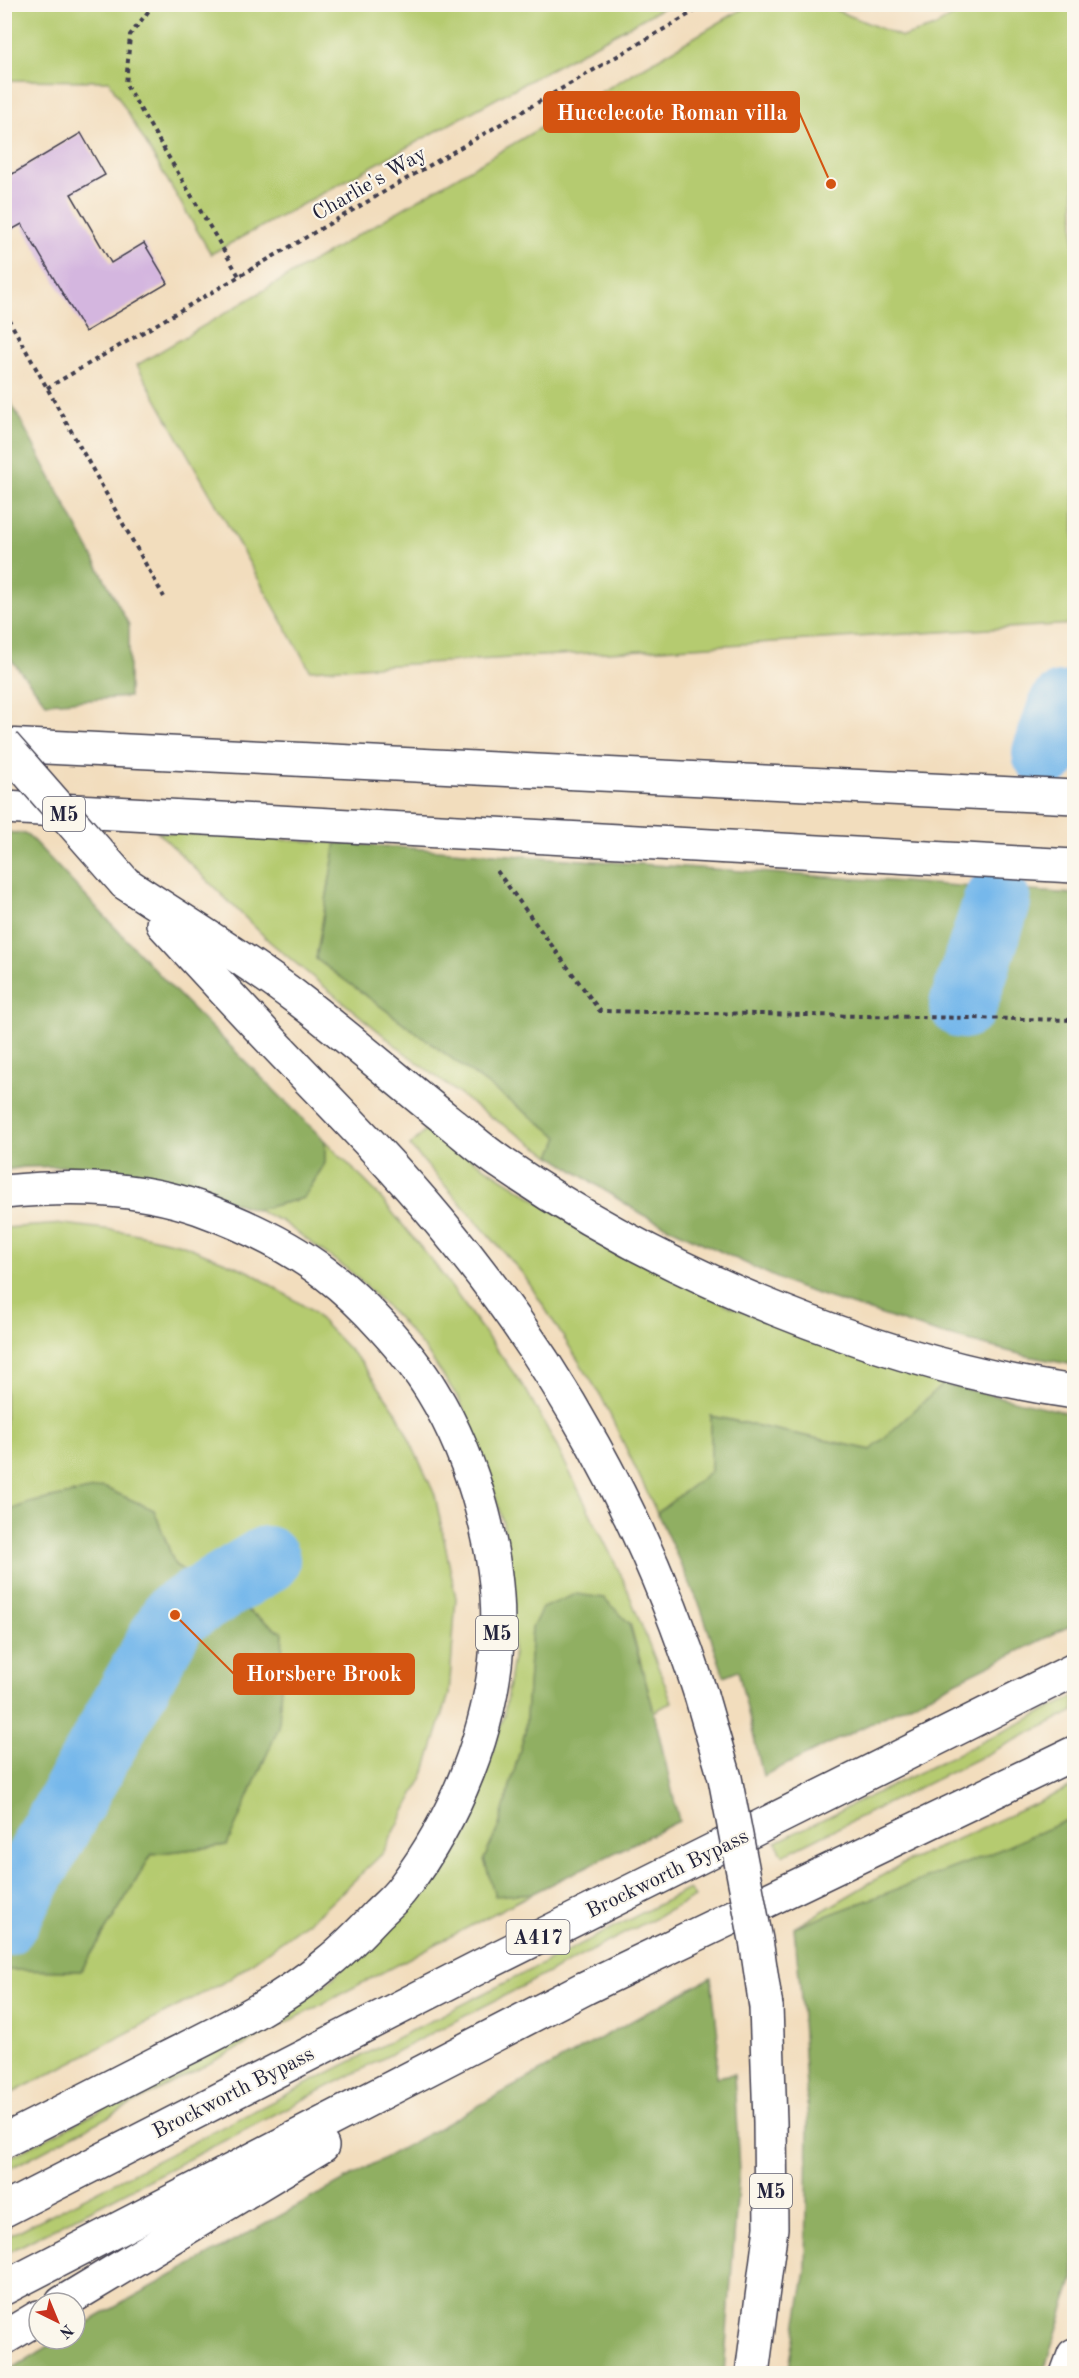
<svg xmlns="http://www.w3.org/2000/svg" width="1079" height="2378" viewBox="0 0 1079 2378" font-family="'Old Standard TT',serif">
  <rect width="100%" height="100%" fill="#fbf7ec"/>
  <filter id="ink" filterUnits="userSpaceOnUse"><feTurbulence type="fractalNoise" baseFrequency=".0167" numOctaves="2"/><feDisplacementMap in="SourceGraphic" scale="12" xChannelSelector="R" yChannelSelector="G"/><feConvolveMatrix kernelMatrix="1 2 1 2 8 2 1 2 1" color-interpolation-filters="sRGB"/></filter>
  <filter id="wash" filterUnits="userSpaceOnUse"><feTurbulence type="fractalNoise" baseFrequency=".008" numOctaves="4" result="noise"/><feDisplacementMap in="SourceGraphic" scale="24" xChannelSelector="R" yChannelSelector="G"/><feGaussianBlur stdDeviation="1.35" result="paint"/><feColorMatrix in="noise" values="0 0 0 0 0 0 0 0 0 0 0 0 0 0 0 0 0 1.4 0 .05"/><feComposite in="paint" operator="in"/></filter>
  <g filter="url(#wash)">
    <rect width="100%" height="100%" fill="#f2ddbd"/>
    <!-- green -->
    <g fill="#b5cb6f" stroke="#6c7655" stroke-width="1.5">
      <polygon points="5,4 668,4 668,5 211,254 109,81 5,80"/>
      <polygon points="749,5 823,5 902,37 935,27 969,5 1074,5 1074,624 310,670 137,365"/>
      <polygon points="158,832 336,843 316,959 559,1137 551,1156 479,1109 405,1053 270,942"/>
      <polygon points="426,1130 594,1236 727,1305 827,1346 943,1384 872,1450 711,1416 711,1471 657,1513 601,1396 523,1274 410,1146"/>
      <polygon points="325,1141 375,1191 436,1266 526,1390 554,1441 623,1579 672,1702 654,1712 630,1623 532,1628 525,1732 499,1826 484,1859 495,1895 533,1893 5,2171 5,2160 277,2017 326,1985 423,1889 451,1845 486,1774 504,1714 513,1658 512,1599 503,1523 487,1468 459,1399 427,1352 398,1318 351,1272 281,1221 256,1210 304,1198 325,1163"/>
      <polygon points="64,1224 128,1232 181,1244 250,1272 312,1311 361,1362 397,1413 435,1495 456,1598 449,1694 424,1775 383,1853 322,1911 228,1980 5,2097 5,1970 81,1971 152,1854 227,1845 283,1633 175,1565 154,1510 103,1487 29,1503 5,1512 5,1228"/>
      <polygon points="1074,1697 1074,1711 783,1855 776,1842"/>
      <polygon points="1074,1786 1074,1817 1000,1851 794,1928 900,1865"/>
      <polygon points="689,1889 695,1897 5,2254 5,2238"/>
    </g>
    <!-- forest -->
    <g fill="#90af62" stroke="#59684e" stroke-width="1.5">
      <polygon points="5,391 129,625 129,697 46,703 5,652"/>
      <polygon points="5,832 27,834 172,988 325,1141 325,1163 304,1198 256,1210 149,1175 74,1166 24,1167 5,1170"/>
      <polygon points="336,843 1074,894 1074,1365 1027,1356 937,1333 796,1287 643,1215 551,1156 559,1137 316,959"/>
      <polygon points="943,1384 1074,1414 1074,1624 763,1776 738,1670 724,1676 700,1606 657,1513 711,1471 711,1416 871,1450"/>
      <polygon points="103,1487 154,1510 175,1565 283,1633 279,1727 227,1845 152,1854 81,1971 5,1970 5,1512 29,1503"/>
      <polygon points="576,1594 604,1598 629,1623 652,1704 679,1821 533,1893 495,1896 484,1859 499,1826 525,1732 532,1628 542,1608"/>
      <polygon points="1074,1817 1074,2278 1043,2373 788,2373 806,2271 808,2122 800,1985 794,1928 990,1854"/>
      <polygon points="711,1977 718,2036 716,2077 734,2074 739,2172 724,2373 5,2373 60,2339 75,2339 75,2330 99,2316"/>
    </g>
    <g fill="none" stroke-linecap="round" stroke-linejoin="round">
      <!-- river -->
      <g stroke="#76b8eb" stroke-width="68">
        <polyline points="1046,753 1062,706 1074,705"/>
        <polyline points="963,1005 997,902"/>
        <polyline points="4,1922 175,1615 266,1560"/>
      </g>
    </g>
    <g id="blocks">
      <!-- building -->
      <polygon fill="#d4b6df" points="81,133 105,175 71,194 111,263 144,243 168,283 85,332 22,224 4,234 4,179"/>
    </g>
  </g>
  <g filter="url(#ink)">
    <use href="#blocks" fill-opacity="0" stroke="#413e4e" stroke-width="1.5"/>
    <g fill="none" stroke-linecap="round" stroke-linejoin="round">
      <!-- tertiary casing -->
      <g stroke="#413e4e" stroke-width="36">
        <g id="tertiary">
          <polyline points="4,745 1074,797"/>
          <polyline points="4,807 1074,866"/>
          <polyline points="1067,2374 1074,2355"/>
        </g>
      </g>
      <!-- trunk casing -->
      <g stroke="#413e4e" stroke-width="36">
        <g id="trunk">
          <polyline points="4,2210 481,1966 1074,1670"/>
          <polyline points="4,2288 585,1988 1074,1753"/>
          <polyline points="62,2303 322,2146"/>
          <polyline points="4,2338 39,2317"/>
        </g>
      </g>
      <!-- motorway casing -->
      <g stroke="#413e4e" stroke-width="36">
        <g id="motorway">
          <path d="M 125,883 C 182,921 243,957 298,999 C 349,1038 397,1080 447,1120 C 466,1135 483,1151 503,1164 C 664,1275 880,1364 1074,1392"/>
          <path d="M 163,924 C 197,961 232,999 267,1036 C 325,1097 385,1156 439,1221 C 557,1361 646,1522 701,1695"/>
          <path d="M 4,1192 C 69,1186 136,1186 199,1208 C 243,1224 288,1245 326,1274 C 362,1301 409,1353 432,1391 C 475,1461 503,1562 497,1644 C 491,1731 456,1818 403,1888 C 396,1898 386,1906 377,1915 C 362,1931 346,1948 328,1962 C 279,2004 217,2033 159,2062 C 108,2088 56,2115 4,2141"/>
          <polyline points="752,2374 771,2228 770,2122 766,2007"/>
        </g>
      </g>
      <!-- path -->
      <g stroke="#413e4e" stroke-width="4" stroke-dasharray="4.5 4.5" stroke-linecap="butt">
        <polyline points="154,4 130,35 126,85 239,276"/>
        <polyline points="4,311 164,597"/>
        <polyline points="47,388 707,4"/>
        <polyline points="497,871 600,1011 1074,1020"/>
      </g>
      <!-- tertiary -->
      <use href="#tertiary" stroke="#fff" stroke-width="33"/>
      <!-- trunk -->
      <use href="#trunk" stroke="#fff" stroke-width="33"/>
      <!-- motorway -->
      <use href="#motorway" stroke="#fff" stroke-width="33"/>
      <!-- motorway-bridge casing -->
      <g stroke="#413e4e" stroke-width="36" stroke-linecap="butt">
        <g id="motorway-bridge">
          <polyline points="4,745 125,883"/>
          <polyline points="701,1695 725,1778 756,1940 766,2007"/>
        </g>
      </g>
      <!-- motorway-bridge -->
      <use href="#motorway-bridge" stroke="#fff" stroke-width="33"/>
    </g>
  </g>
  <g text-anchor="middle" stroke-width="4.5" stroke-linejoin="round" paint-order="stroke">
    <!-- shield labels -->
    <g fill="#fbf7ec" stroke="#636270" stroke-width="1.5">
      <rect x="43" y="797" width="42" height="34" rx="4.5"/>
      <rect x="476" y="1616" width="42" height="34" rx="4.5"/>
      <rect x="506.5" y="1920" width="63" height="34" rx="4.5"/>
      <rect x="750" y="2174" width="42" height="34" rx="4.5"/>
    </g>
    <g font-size="20" font-weight="bold" fill="#22223b">
      <text x="64" y="821">M5</text>
      <text x="497" y="1640">M5</text>
      <text x="538" y="1944">A417</text>
      <text x="771" y="2198">M5</text>
    </g>
    <!-- street labels -->
    <g font-size="21" fill="#22223b" stroke="#fbf7ec">
      <text transform="translate(369 183) rotate(-30)" y="7">Charlie's Way</text>
      <text transform="translate(667 1873) rotate(-26)" y="7">Brockworth Bypass</text>
      <text transform="translate(233 2092) rotate(-27)" y="7">Brockworth Bypass</text>
    </g>
  </g>
  <!-- callouts -->
  <path fill="none" stroke="#d45411" stroke-width="2" d="M831 184L799 112M175 1615L234 1674"/>
  <g fill="#d45411" stroke="#fbf7ec" stroke-width="2">
    <circle cx="831" cy="184" r="6"/>
    <circle cx="175" cy="1615" r="6"/>
  </g>
  <g fill="#d45411" stroke="#d45411" stroke-width="2">
    <rect x="544" y="92" width="255" height="40" rx="6"/>
    <rect x="234" y="1654" width="180" height="40" rx="6"/>
  </g>
  <g font-size="22" text-anchor="middle" font-weight="bold" fill="#fff">
    <text x="672" y="120">Hucclecote Roman villa</text>
    <text x="324" y="1681">Horsbere Brook</text>
  </g>
  <!-- margin -->
  <rect width="1079" height="2378" fill="none" stroke="#fbf7ec" stroke-width="24"/>
  <!-- north arrow -->
  <g transform="translate(57 2321) rotate(137)"><circle r="28" fill="#fbf7ec" stroke="#a4a2a5" stroke-width="1.5"/>
  <path d="M0-4.5L10 22L0 15L-10 22Z" fill="#c8321e"/>
  <text y="-9" font-size="16" font-weight="bold" text-anchor="middle" fill="#22223b">N</text>
  </g>
</svg>
